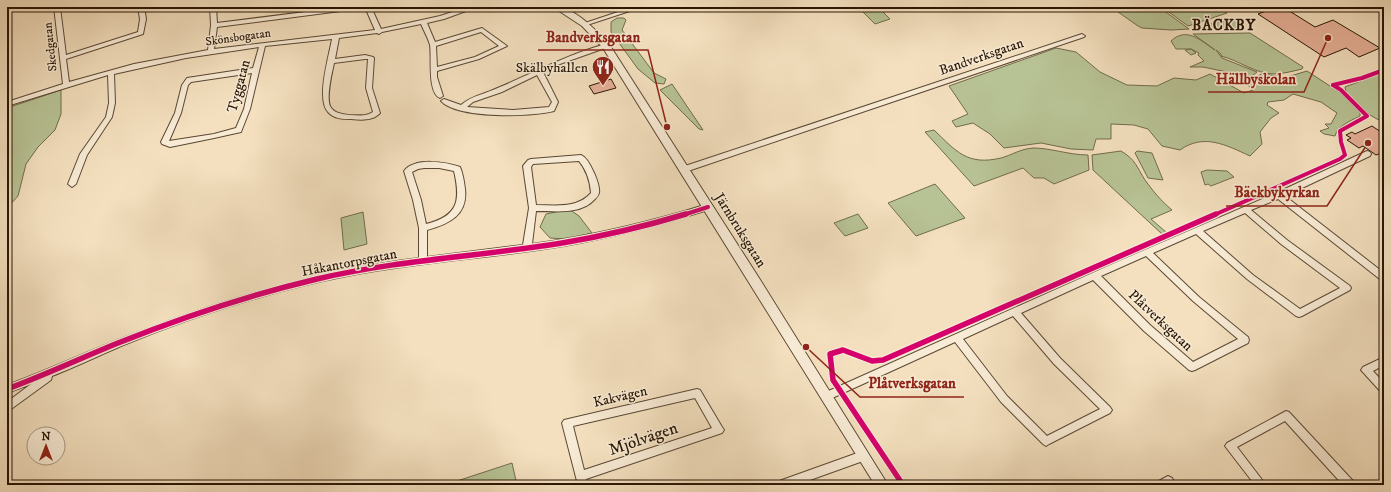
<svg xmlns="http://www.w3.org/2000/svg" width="1391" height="492" viewBox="0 0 1391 492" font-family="'IM FELL DW Pica',serif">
  <rect width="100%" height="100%" fill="#f4e0bf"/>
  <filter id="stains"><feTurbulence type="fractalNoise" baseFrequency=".005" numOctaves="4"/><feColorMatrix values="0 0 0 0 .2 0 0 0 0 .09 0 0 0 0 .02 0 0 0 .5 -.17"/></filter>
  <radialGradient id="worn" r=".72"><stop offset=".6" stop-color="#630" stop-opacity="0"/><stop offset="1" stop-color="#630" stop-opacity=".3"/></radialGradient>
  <!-- green -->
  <g fill="#b8c395" stroke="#706c4d">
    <polygon points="870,7 878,7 890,19 875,24 861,10"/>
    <polygon points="1111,7 1159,7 1189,29 1171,30 1142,28 1138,26"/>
    <polygon points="1162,7 1218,7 1227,13 1188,26"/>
    <polygon points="617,18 624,18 626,20 622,30 654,73 666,79 664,84 655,83 638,69 611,32 611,22"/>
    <path d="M 1236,20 L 1240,21 L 1242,24 L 1237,28 L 1200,29 C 1210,22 1224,21 1236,20 Z"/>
    <path d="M 1250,33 L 1303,67 L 1302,69 C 1293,71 1283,74 1274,74 C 1256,74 1238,60 1221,56 L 1221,54 L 1216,50 L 1222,58 L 1257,72 L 1251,77 L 1203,67 L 1190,67 L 1204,61 L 1198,55 L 1199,53 L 1191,49 L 1196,53 L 1191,55 L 1185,50 L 1191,49 L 1176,49 L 1171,41 C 1187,26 1201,41 1215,50 L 1193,34 Z"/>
    <path d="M 1056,48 L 1076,52 L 1100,72 L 1127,85 L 1157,86 L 1174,78 L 1196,80 L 1210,74 L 1244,93 L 1253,90 L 1239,77 L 1255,79 L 1261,74 L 1287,77 L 1307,71 L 1339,92 L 1360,113 L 1360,116 C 1352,120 1337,126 1335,136 L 1324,134 L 1320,131 L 1329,128 L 1325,124 L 1331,124 L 1337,113 L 1321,102 L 1293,94 L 1284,100 L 1268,102 L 1267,105 L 1279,113 L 1271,118 L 1260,132 L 1262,144 L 1250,156 C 1226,145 1204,133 1180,150 L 1162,146 L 1148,129 L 1134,125 L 1111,124 L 1111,139 L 1096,139 L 1093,150 L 1071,149 L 1041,143 L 1004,148 L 990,134 L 973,123 L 956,127 L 952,121 L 968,114 L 949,86 Z"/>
    <polygon points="1384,72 1384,123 1370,115 1346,92 1345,87"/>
    <polygon points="672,84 703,130 699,129 660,90"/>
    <polygon points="61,90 61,114 55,130 38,147 26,164 18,196 7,208 7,108"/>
    <path d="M 934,130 C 956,151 967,166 1001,158 C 1012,155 1020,149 1033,148 C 1051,148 1069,155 1088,155 L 1089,170 L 1054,184 L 1044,178 L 1034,178 L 1023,168 L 974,186 L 925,132 Z"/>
    <path d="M 1121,151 C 1136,160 1136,166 1145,180 C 1153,191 1161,201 1172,210 L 1151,219 L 1167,233 L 1163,235 L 1093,170 L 1092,155 Z"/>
    <polygon points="1137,151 1152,153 1163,180 1148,178 1135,153"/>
    <polygon points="1207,170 1227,171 1234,177 1211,186 1208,184 1205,185 1201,172"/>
    <polygon points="935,184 965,218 916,236 888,203"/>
    <polygon points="569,209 579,216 592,233 566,239 550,238 540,227 546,214"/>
    <polygon points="363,212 367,244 344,250 341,218"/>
    <polygon points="858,214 868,228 845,236 834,223"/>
    <polygon points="512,463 517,485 457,485 457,481"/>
  </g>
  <!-- building -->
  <g fill="#e7b098" stroke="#281605">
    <polygon points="1277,7 1283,7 1315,27 1333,20 1380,48 1359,57 1346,48 1324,57 1258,14"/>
    <polygon points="611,79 616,88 594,94 589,86"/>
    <polygon points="1372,126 1384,134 1384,152 1376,155 1363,146 1359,148 1347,140 1351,138 1346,135 1352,132 1355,134"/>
  </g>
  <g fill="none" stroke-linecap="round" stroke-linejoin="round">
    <!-- minor casing -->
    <g stroke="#5b4834" stroke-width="2">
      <g id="minor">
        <path d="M 54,7 L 60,7 L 66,55 L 138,32 L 140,19 L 138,7 L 144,7 L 146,19 L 143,34 L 66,59 L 69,82 L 134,64 L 208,50 L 211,25 L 210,7 L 216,7 L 217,23 L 345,7 L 359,7 L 356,9 L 217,27 L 214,49 L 375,30 L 365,7 L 371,7 L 381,29 L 440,16 L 468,7 L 477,7 L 444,19 L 427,23 L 435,42 L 482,28 L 507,46 L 479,59 L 437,71 L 437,77 L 443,96 L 440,98 C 427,93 432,56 430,45 C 428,38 424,31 421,24 L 382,32 L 379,34 L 377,33 L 339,38 L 335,59 L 365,55 L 373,57 L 374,58 L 372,88 L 380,113 C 373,121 361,120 351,119 C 343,119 334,119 328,112 C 316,99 329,56 332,39 L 265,46 L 250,109 L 241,132 L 214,138 L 170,147 L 162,144 L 161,142 L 175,113 L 182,85 L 187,78 L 253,68 L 259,47 L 186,58 L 114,74 L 115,103 L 112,117 L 87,155 L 76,184 L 72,187 L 68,184 L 80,154 L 106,117 L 109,103 L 108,75 L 7,106 L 7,102 L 63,84 ZM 481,32 L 499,46 L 475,57 L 437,67 L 436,46 ZM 365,59 L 368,59 L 366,88 L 373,112 C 365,117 358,115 349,115 C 342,114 333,113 330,106 C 326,96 332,73 334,63 ZM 252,73 L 244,109 L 236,128 L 214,134 L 169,141 L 181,113 L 188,85 L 191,82 Z"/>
        <polygon points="633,7 642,7 587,25 585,26 582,24"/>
        <polygon points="1082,34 1085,36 1084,37 688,171 682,171 681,169 682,167"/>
        <path d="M 606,44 L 608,45 L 608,47 L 557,65 L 543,72 L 558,102 L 554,111 C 531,117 458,119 441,101 L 444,99 L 461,105 C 472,95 486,94 500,87 C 535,72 569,54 606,44 ZM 537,75 L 552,102 L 549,107 L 513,110 L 467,107 L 473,102 L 502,92 Z"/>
        <path d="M 1367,151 L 1370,152 L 1371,154 L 1370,156 L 1285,196 L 1384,273 L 1384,281 L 1381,280 L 1278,199 L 1251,210 L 1287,240 L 1350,286 L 1351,288 L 1350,290 L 1302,316 L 1299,317 L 1296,316 L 1247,279 L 1196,234 L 1153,253 L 1199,297 L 1248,337 L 1249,340 L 1248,343 L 1195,370 L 1192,371 L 1189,370 L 1144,331 L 1093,280 L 1021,313 L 1060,358 L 1110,407 L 1112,410 L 1110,413 L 1049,444 L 1046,446 L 1043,444 L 1001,402 L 955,342 L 830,399 L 827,400 L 824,399 L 822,396 L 824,393 L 1117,262 L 1276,193 ZM 1245,213 L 1281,244 L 1340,288 L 1300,309 L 1253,275 L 1203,231 ZM 1146,256 L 1193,301 L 1238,339 L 1193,362 L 1150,325 L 1101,276 ZM 1013,316 L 1054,364 L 1100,409 L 1047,436 L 1007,396 L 963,339 Z"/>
        <path d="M 581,155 C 588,158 592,169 595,175 C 597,180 600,188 599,193 C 598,196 597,197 595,199 C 581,215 556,211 536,211 L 532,244 C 592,236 650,222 708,204 L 712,207 L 711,209 C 663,224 614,237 564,246 C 492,258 419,262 347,276 C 270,291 194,316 121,346 C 98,356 75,367 52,376 L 51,380 L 7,412 L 7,402 L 31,384 L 7,393 L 7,385 C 52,369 94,348 139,332 C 230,297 322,270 419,258 L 419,228 L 413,200 L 404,171 C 415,157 446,162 460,167 C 463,174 464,181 465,189 C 468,215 449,224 427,230 L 427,257 L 523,245 L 529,208 L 523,166 L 528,160 L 531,159 ZM 579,161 C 587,171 590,181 591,193 C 577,209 555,205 536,205 L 531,167 L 533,164 ZM 424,168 L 439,168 L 454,171 C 461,201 458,216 426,224 L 421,200 L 412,172 L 418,169 Z"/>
        <polygon points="1384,357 1384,365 1373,371 1384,383 1384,393 1381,392 1361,370 1363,367"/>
        <path d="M 697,389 L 700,390 L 722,427 L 724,430 L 722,433 L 586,479 L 588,485 L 578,485 L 562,423 L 564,420 ZM 695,398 L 712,428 L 584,470 L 573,426 Z"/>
        <polygon points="1286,411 1289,412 1354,482 1355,485 1343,485 1285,421 1237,447 1266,485 1255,485 1225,446 1227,443"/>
        <polygon points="863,451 866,453 868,456 866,459 863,461 796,485 777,485 778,482 782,480"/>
        <polygon points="1168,476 1172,478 1176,485 1156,485 1157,482"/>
      </g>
    </g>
    <!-- tertiary casing -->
    <g stroke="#5b4834" stroke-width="2">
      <path id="tertiary" d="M 553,7 C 576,7 594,29 609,44 L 759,278 L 888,485 L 875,485 L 603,48 L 582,26 Z"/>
    </g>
    <!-- minor -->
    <use href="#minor" fill="#f8ebd5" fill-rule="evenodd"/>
    <!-- tertiary -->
    <use href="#tertiary" fill="#f8ebd5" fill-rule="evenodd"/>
    <!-- cycleway-far1 casing -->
    <g stroke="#f8ebd5" stroke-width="6">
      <g id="cycleway-far1">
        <polyline points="1333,85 1362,78 1384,70"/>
        <polyline points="683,215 708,207"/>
        <polyline points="1214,215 1340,159 1345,155 1341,142 1340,131 1367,116 1341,90 1333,85"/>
      </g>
    </g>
    <!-- cycleway casing -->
    <g stroke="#f8ebd5" stroke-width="8">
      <g id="cycleway">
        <path d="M 7,389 C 45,375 81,358 118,343 C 183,317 249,295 317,279 C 398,260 481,256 562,243 C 604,236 646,226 686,214"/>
        <polyline points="903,485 833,380 830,354 843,350 872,361 883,360 1216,214"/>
      </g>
    </g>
    <!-- cycleway-far1 -->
    <use href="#cycleway-far1" stroke="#d6006c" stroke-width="4"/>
    <!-- cycleway -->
    <use href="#cycleway" stroke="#d6006c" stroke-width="5.5"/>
  </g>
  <!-- icons -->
  <defs>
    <g id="restaurant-pin" transform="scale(1.15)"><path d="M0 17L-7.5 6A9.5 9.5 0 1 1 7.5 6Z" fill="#8f2418" stroke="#f8ebd5"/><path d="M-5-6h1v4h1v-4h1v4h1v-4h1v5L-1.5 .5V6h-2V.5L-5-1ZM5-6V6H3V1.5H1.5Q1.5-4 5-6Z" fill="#fff"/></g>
  </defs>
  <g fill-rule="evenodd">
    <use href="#restaurant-pin" x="603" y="67"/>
  </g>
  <g text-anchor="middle" stroke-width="3" stroke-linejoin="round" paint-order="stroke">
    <!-- far-street labels -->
    <g font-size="12" fill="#281605" stroke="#f8ebd5">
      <text transform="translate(238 37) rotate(-8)" y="4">Skönsbogatan</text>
      <text transform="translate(50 47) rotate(-96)" y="4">Skedgatan</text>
    </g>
    <!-- street labels -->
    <g font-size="14" fill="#281605" stroke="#f8ebd5">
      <text transform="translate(981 56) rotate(-19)" y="5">Bandverksgatan</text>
      <text transform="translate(238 86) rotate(-75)" y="5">Tyggatan</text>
      <text transform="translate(741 230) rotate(58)" y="5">Järnbruksgatan</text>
      <text transform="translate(349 262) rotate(-11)" y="5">Håkantorpsgatan</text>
      <text transform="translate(1161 320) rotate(43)" y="5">Plåtverksgatan</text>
      <text transform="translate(620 396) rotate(-13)" y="5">Kakvägen</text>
    </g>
    <!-- poi labels -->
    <g font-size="14" fill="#281605" stroke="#f8ebd5" text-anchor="end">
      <text x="588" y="72">Skälbyhallen</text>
    </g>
    <!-- far-district labels -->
    <g font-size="15" font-weight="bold" letter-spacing="1" fill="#281605" stroke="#f8ebd5">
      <text x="1224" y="30">BÄCKBY</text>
    </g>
    <!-- near-street labels -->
    <g font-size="17" fill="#281605" stroke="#f8ebd5">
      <text transform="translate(643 438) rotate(-19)" y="6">Mjölvägen</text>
    </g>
  </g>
  <!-- callouts -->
  <path fill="none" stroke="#8f2418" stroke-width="1.5" d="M667 127L648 50H538M1328 38L1304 92H1208M1368 143L1327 206H1226M806 347L860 397H964"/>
  <g fill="#8f2418" stroke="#f8ebd5" stroke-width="1.5">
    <circle cx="667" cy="127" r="4"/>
    <circle cx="1328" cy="38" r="4"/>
    <circle cx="1368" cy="143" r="4"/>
    <circle cx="806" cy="347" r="4"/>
  </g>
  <g font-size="15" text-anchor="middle" font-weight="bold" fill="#8f2418" stroke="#f8ebd5" stroke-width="3" stroke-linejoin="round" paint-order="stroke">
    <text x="593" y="42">Bandverksgatan</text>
    <text x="1256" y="84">Hällbyskolan</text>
    <text x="1277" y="197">Bäckbykyrkan</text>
    <text x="912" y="388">Plåtverksgatan</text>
  </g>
  <!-- margin -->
  <rect width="1391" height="492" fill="none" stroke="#f4e0bf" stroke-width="24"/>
  <rect x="8" y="8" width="1375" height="476" fill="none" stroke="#281605" stroke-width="2"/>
  <rect x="12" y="12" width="1367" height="468" fill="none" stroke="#281605"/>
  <!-- north arrow -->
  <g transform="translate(46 446)"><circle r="19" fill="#f8ebd5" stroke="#a59682"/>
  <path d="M0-3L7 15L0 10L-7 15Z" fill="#8f2418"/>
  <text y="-6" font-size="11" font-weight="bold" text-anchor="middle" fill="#281605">N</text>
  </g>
  <rect width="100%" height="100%" filter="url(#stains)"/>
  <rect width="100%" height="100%" fill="url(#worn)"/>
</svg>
